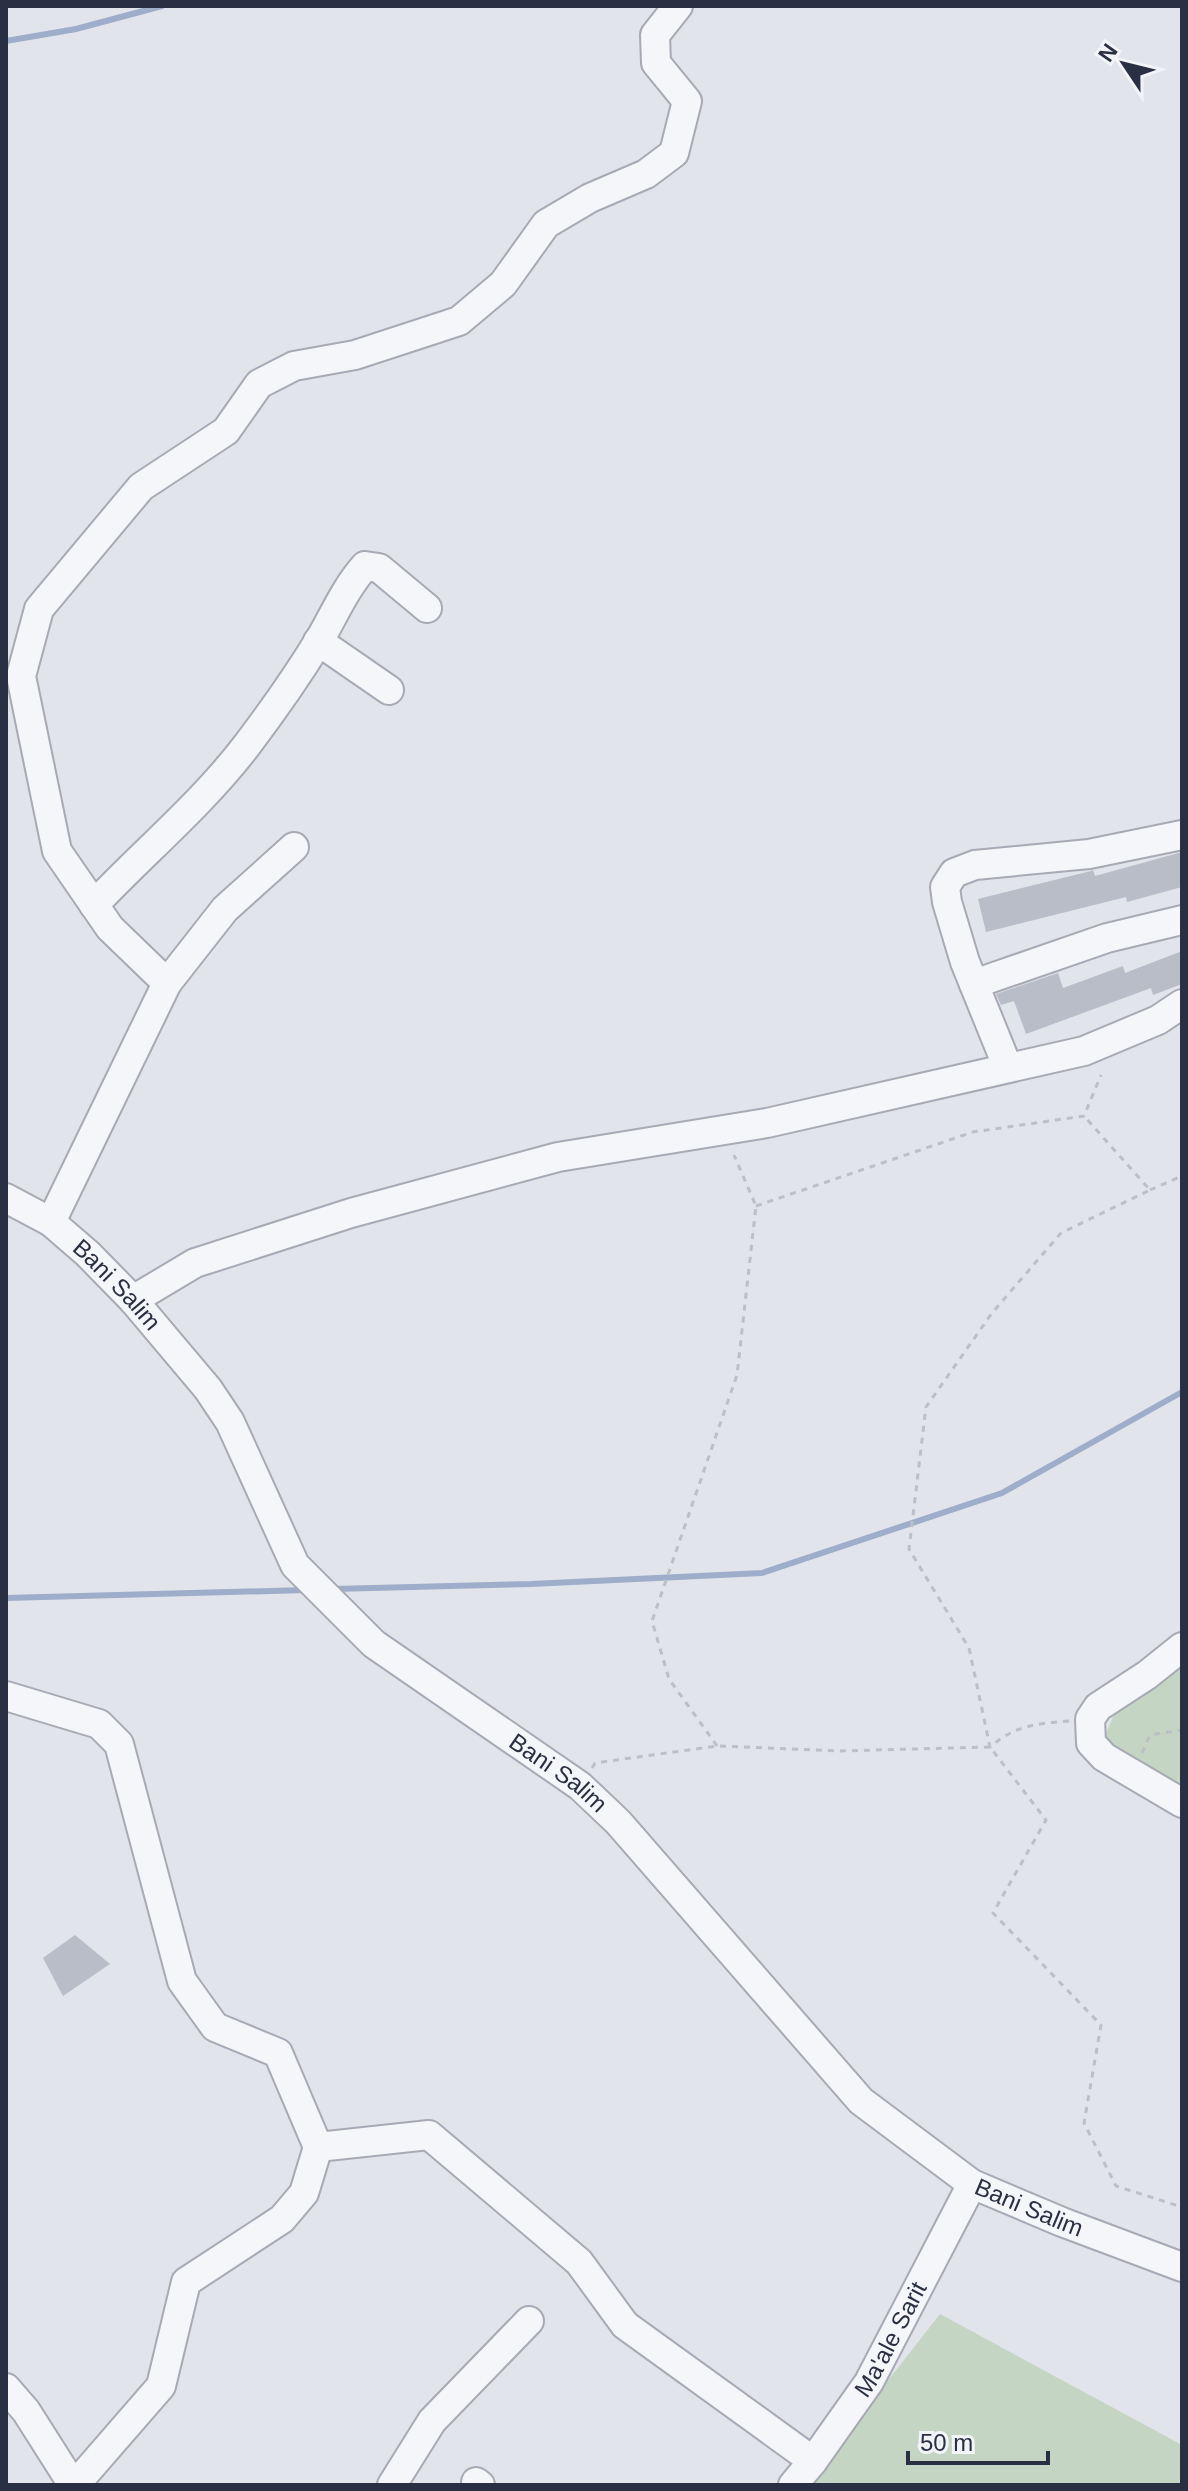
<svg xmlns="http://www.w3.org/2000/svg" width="1188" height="2491" viewBox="0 0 1188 2491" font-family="Arial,sans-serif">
  <rect width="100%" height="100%" fill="#e2e4eb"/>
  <!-- green -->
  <g fill="#c5d5c3">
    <polygon points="1182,1654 1182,1791 1120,1754 1105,1735 1118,1706"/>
    <polygon points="940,2314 1182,2445 1182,2485 806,2485"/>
  </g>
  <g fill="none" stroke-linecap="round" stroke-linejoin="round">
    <!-- stream -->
    <g stroke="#9eadca" stroke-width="6">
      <polyline points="6,41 76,29 162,6"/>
      <polyline points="333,1589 531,1584 762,1573 1002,1493 1182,1392"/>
      <polyline points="6,1598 306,1590"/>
    </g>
  </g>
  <!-- building -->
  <g fill="#b9bdc8">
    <polygon points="1182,852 1182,887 1127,902 1126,897 986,932 978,899 1091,871 1093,870 1095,876"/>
    <polygon points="1182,951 1182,984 1153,995 1151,988 1026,1034 1014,1001 1001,1005 996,994 1058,973 1063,988 1123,966 1125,973"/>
    <polygon points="75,1935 110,1964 63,1996 43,1958"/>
  </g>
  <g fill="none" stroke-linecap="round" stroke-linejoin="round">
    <!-- minor casing -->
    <g stroke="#a7aab5" stroke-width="32">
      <g id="minor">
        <polyline points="318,641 389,690"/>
        <path d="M 94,905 C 145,851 202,804 247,745 C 272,712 298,675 320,639 C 334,615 346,587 365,566 L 379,568 L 427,608"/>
        <polyline points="167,983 110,928 57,851 21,676 39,609 141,487 226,431 259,384 294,366 355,355 459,321 503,284 546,224 590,198 646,174 674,153 687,101 656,63 655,35 678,6"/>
        <polyline points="974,984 1107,938 1182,920"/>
        <polyline points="1008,1068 965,962 947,902 945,887 954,873 975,865 1089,854 1182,835"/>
        <path id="s1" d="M 6,1198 L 51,1222 L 88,1254 L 133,1300 L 208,1389 L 230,1422 L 295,1565 L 374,1644 L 580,1786 L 618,1822 L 861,2101 L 972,2184 L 1062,2222 L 1182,2267"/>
        <polyline points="51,1222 167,983 225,909 294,847"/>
        <polyline points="133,1300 195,1263 351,1213 558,1157 767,1123 1084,1051 1158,1020 1182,1004"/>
        <polyline points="1182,1647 1147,1675 1098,1707 1090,1719 1091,1743 1104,1757 1182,1803"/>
        <polyline points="6,1696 99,1724 119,1744 182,1981 215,2027 278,2053 318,2147 304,2193 282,2219 186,2282 161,2386 75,2485"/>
        <polyline points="318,2147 429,2135 579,2262 625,2325 813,2461"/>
        <polyline points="6,2388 26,2411 73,2485"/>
        <polyline points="476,2482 480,2485"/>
        <polyline points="392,2485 432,2421 529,2321"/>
        <path id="s2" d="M 793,2485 L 813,2461 L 869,2382 L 972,2184"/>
      </g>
    </g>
    <!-- path -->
    <g stroke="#bcbfc6" stroke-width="3" stroke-dasharray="6 6" stroke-linecap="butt">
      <polyline points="1150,1190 1182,1176"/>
      <polyline points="756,1206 973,1132 1084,1116 1101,1075"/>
      <path d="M 1069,1721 C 1035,1724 1016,1725 990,1747 L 969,1648 L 909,1549 L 926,1407 L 992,1313 L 1061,1233 L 1150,1190 L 1084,1116"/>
      <polyline points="717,1746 669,1679 652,1621 737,1375 756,1206 734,1155"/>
      <polyline points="1142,1753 1150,1735 1182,1730"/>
      <polyline points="592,1768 595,1763 717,1746 838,1751 990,1747 1046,1820 993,1913 1101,2025 1084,2123 1116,2186 1182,2207"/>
    </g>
    <!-- minor -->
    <use href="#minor" stroke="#f5f6f9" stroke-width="28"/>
  </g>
  <g text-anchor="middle" stroke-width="6" stroke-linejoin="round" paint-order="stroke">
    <!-- street labels -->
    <g font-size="24" fill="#2a3043" stroke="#f2f4f8">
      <text dy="8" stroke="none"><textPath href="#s1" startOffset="142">Bani Salim</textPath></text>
      <text dy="8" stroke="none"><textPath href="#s1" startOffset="814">Bani Salim</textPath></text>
      <text dy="8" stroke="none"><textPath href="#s1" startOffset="1462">Bani Salim</textPath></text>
      <text dy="8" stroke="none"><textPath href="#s2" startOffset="176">Ma'ale Sarit</textPath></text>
    </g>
  </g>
  <!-- border -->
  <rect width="1188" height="2491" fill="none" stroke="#2a3043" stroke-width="16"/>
  <!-- north arrow -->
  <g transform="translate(1124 64) rotate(305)" stroke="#f2f4f8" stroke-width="6" paint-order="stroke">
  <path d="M0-6L14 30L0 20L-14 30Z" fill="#2a3043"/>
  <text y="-12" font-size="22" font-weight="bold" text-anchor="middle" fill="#2a3043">N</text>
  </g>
  <!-- scale -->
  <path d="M908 2451v12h140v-12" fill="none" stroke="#2a3043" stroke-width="4"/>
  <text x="920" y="2451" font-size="24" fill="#2a3043" stroke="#f2f4f8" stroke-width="6" paint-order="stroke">50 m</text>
</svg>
